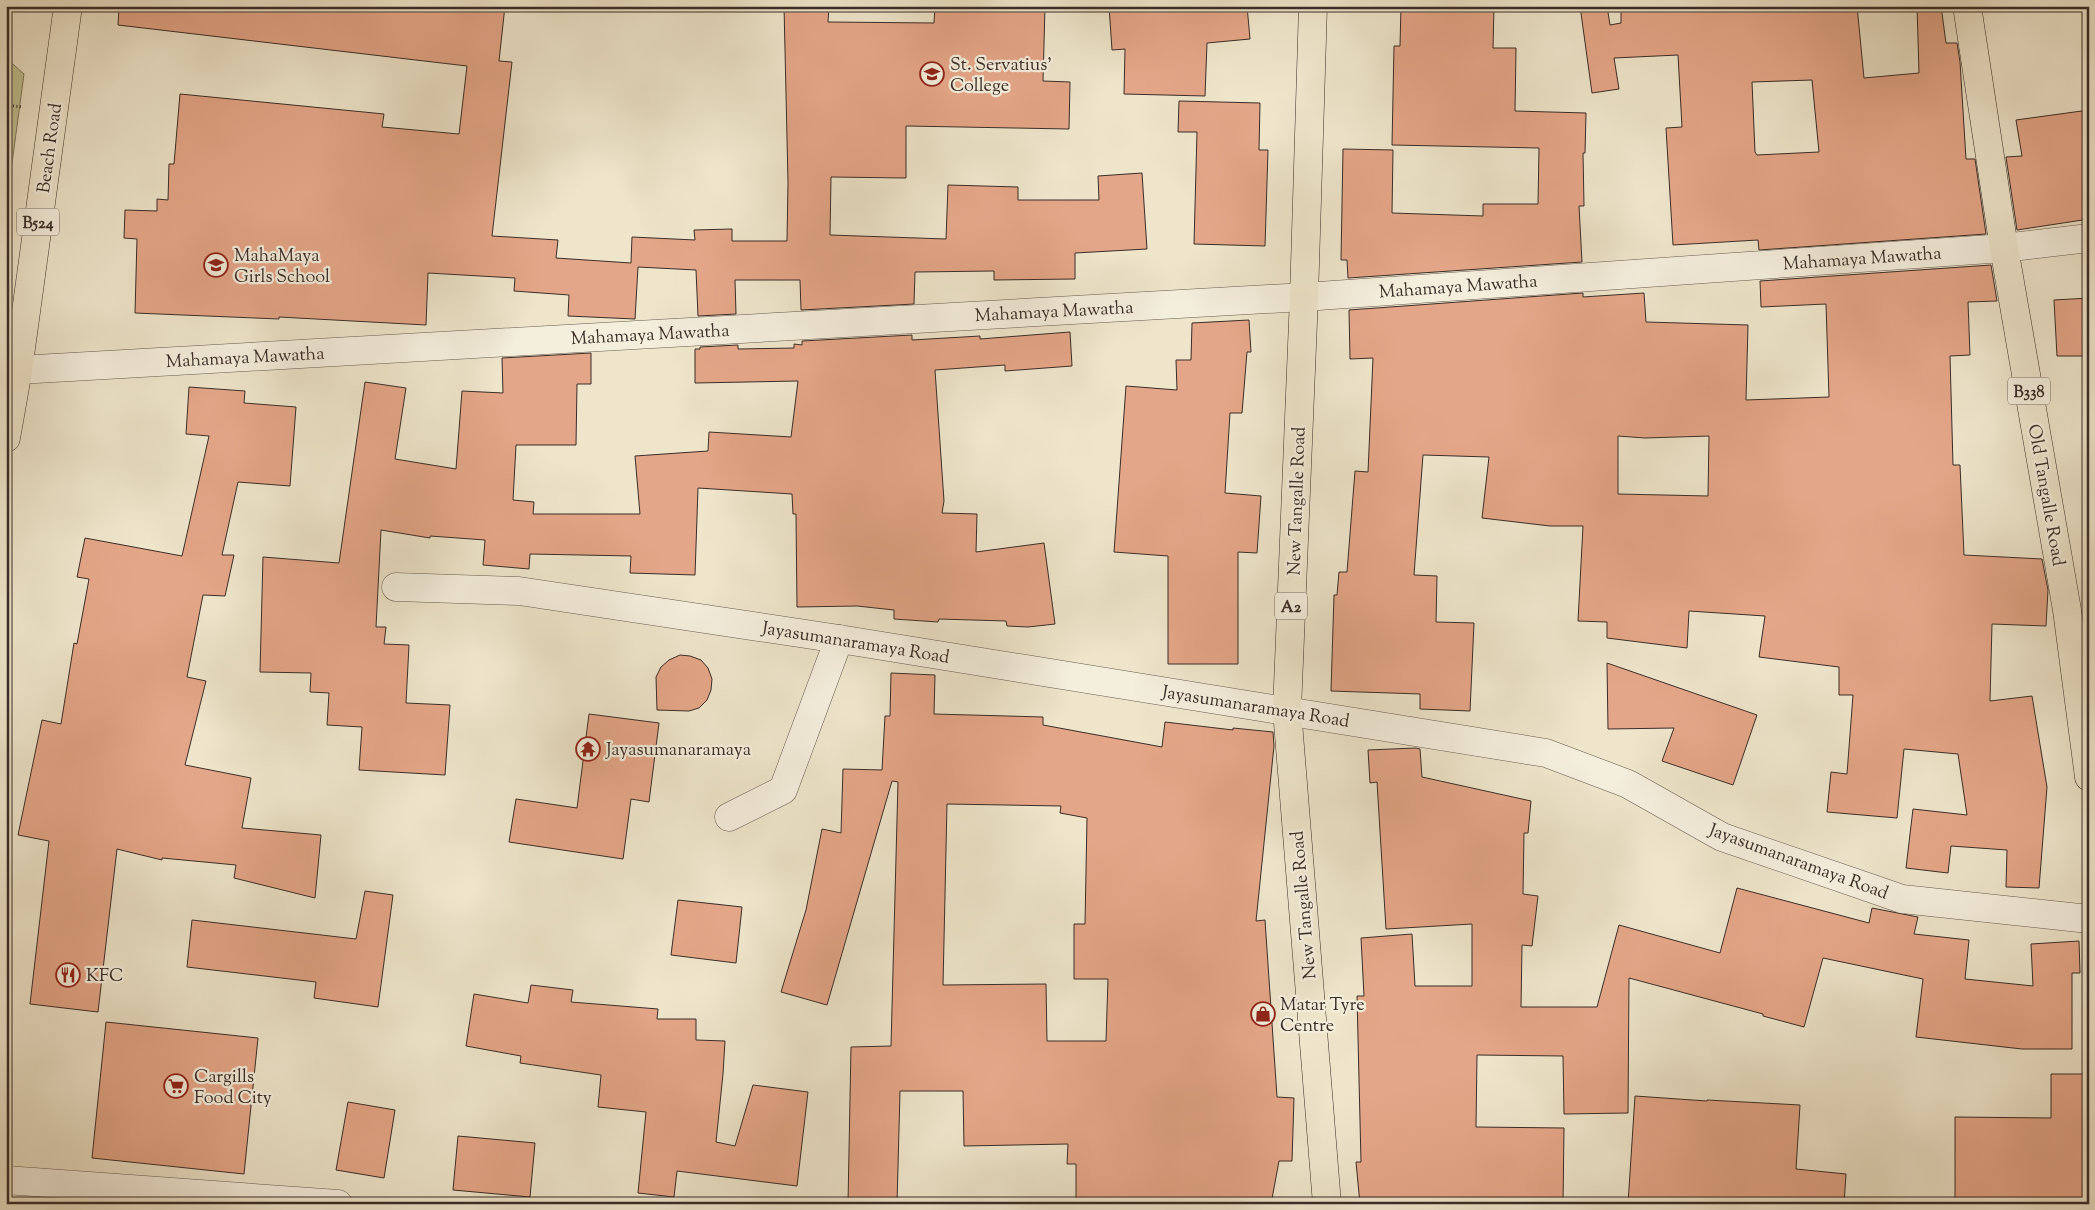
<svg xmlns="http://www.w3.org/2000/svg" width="2095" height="1210" viewBox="0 0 2095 1210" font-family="'Sorts Mill Goudy',serif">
  <rect width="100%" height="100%" fill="#eee5cb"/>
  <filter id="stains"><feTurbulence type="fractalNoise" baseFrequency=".004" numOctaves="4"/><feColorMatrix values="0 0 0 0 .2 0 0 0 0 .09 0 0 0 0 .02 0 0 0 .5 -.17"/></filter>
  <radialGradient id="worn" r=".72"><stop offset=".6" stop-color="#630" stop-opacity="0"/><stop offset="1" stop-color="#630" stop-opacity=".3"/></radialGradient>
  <!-- green -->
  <polygon fill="#c0c292" stroke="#7d785d" points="6,58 24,74 6,208"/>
  <!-- building -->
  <g fill="#e4a688" stroke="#3a2d28" fill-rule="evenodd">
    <polygon points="119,6 505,6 499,61 512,62 492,236 558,240 556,258 631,263 632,237 695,240 694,230 732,229 732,241 787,241 788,182 784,6 829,6 828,22 934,23 935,6 1045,6 1043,81 1070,82 1069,129 906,126 906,178 831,177 830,235 946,239 948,185 1018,187 1018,200 1099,200 1098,176 1142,173 1147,249 1075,253 1075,279 994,280 994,271 915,272 914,304 801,310 800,280 735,280 736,314 698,316 696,270 638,267 635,319 568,316 569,295 514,291 515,278 428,273 426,325 279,317 279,319 135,313 137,239 124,238 125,210 157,211 157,199 168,200 169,164 174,164 180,94 384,114 382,127 459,134 467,66 118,25"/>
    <polygon points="1109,6 1247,6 1250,39 1207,43 1205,96 1124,94 1125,49 1112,50"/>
    <polygon points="1401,6 1494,6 1493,48 1516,48 1515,111 1586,113 1585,153 1583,153 1584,206 1579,206 1582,262 1348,278 1347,260 1341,260 1343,149 1393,150 1392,213 1483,216 1483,204 1538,204 1539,148 1392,145 1394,46 1400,46"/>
    <path d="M 1580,6 L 1607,6 L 1610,25 L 1621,23 L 1621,11 L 1661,9 L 1661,6 L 1857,6 L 1864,78 L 1919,73 L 1917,6 L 1941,6 L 1946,43 L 1957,43 L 1960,62 L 1966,159 L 1975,159 L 1986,234 L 1759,250 L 1758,240 L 1673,245 L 1666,128 L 1682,127 L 1678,55 L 1614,58 L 1619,89 L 1592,93 ZM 1812,80 L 1819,152 L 1757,155 L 1755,152 L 1752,82 Z"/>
    <polygon points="1179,101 1260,103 1259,150 1268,150 1265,246 1194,244 1197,132 1178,132"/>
    <polygon points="2089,110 2089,219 2017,230 2006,157 2022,156 2016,120"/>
    <path d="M 1991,265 L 1997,301 L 1968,302 L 1970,355 L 1950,356 L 1953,465 L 1960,465 L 1964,555 L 2042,559 L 2048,590 L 2046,626 L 1992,624 L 1990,701 L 2032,696 L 2047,787 L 2039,888 L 2006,887 L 2007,850 L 1951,846 L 1948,873 L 1906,868 L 1913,809 L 1967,815 L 1958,754 L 1904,749 L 1897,818 L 1827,812 L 1831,772 L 1847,774 L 1853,695 L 1839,695 L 1839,667 L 1759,657 L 1765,616 L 1689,611 L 1687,648 L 1607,638 L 1607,622 L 1578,621 L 1583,526 L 1550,526 L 1482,518 L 1489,457 L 1423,455 L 1414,575 L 1437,576 L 1436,622 L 1474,623 L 1470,711 L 1420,709 L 1420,694 L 1331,691 L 1334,595 L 1337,595 L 1339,572 L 1347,572 L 1355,471 L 1368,472 L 1373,358 L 1350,359 L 1349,310 L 1583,293 L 1583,297 L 1644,293 L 1646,322 L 1748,325 L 1746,400 L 1829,397 L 1826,304 L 1761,307 L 1760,281 ZM 1618,436 L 1645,438 L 1709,436 L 1708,496 L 1618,494 Z"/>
    <polygon points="2089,298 2089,356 2057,356 2054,300"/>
    <polygon points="1249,320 1251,352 1247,352 1242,413 1230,413 1225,493 1261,496 1257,553 1238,552 1238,664 1168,664 1168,556 1114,552 1126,386 1177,390 1176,360 1191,360 1192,323"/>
    <polygon points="1070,332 1072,366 1005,371 1005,365 935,370 944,501 942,513 977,514 976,552 1044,543 1055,624 1028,627 1007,626 1006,621 939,619 938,622 894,619 894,610 857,606 797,607 796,514 793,514 792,494 698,488 695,575 630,573 631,556 530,554 529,569 483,565 485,540 430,536 430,538 381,530 376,627 386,627 384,644 409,645 406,703 450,705 445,775 359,770 362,727 327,725 329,693 310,692 311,673 260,672 263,557 339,563 365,382 406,388 395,459 456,469 462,391 503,393 502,358 591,353 591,384 577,384 576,445 516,445 513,500 534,502 533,514 640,514 635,456 708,451 709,432 791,437 798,381 695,383 695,349 700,349 700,347 738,345 738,349 794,348 794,344 802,345 802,341 912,335 912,340 980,336 980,339"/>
    <polygon points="189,387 245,391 244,403 296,407 290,486 238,482 222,555 234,555 225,596 203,595 187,677 206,681 185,765 251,778 242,828 321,835 315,898 234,878 236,865 162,858 162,860 117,849 98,1012 30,1004 49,841 18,835 42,720 61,724 74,643 77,644 89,579 77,577 85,538 182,556 209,436 186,434"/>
    <polygon points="680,655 690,656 701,660 708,668 712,679 711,690 707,700 699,708 689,711 657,710 656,677 661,667 669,660"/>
    <polygon points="1607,663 1757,715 1733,785 1662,761 1674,728 1608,729"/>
    <path d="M 891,673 L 935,675 L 934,714 L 1043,717 L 1043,725 L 1162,747 L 1165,722 L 1233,730 L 1233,728 L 1273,732 L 1274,746 L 1256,921 L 1265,920 L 1277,1097 L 1294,1098 L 1292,1161 L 1279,1161 L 1271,1204 L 1076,1204 L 1076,1164 L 1067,1164 L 1068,1144 L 964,1146 L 963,1091 L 900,1091 L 897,1204 L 848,1203 L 851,1047 L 891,1046 L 898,782 L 892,781 L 827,1005 L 781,992 L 806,910 L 822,829 L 841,833 L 843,769 L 882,770 L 885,716 L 890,716 ZM 947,804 L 1061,806 L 1060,813 L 1087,818 L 1085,924 L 1074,924 L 1074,979 L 1108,979 L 1106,1041 L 1047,1041 L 1046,984 L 943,985 Z"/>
    <polygon points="589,714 659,723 649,802 631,799 623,859 509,842 516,799 577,808"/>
    <polygon points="1416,748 1420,749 1422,777 1531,801 1528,833 1524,833 1523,894 1538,896 1532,946 1522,945 1521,1007 1597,1007 1619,925 1720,953 1737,888 1869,923 1872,908 1918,917 1914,934 1969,940 1965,979 2033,986 2031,944 2079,941 2080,973 2072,973 2072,1049 2022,1049 1916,1037 1923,979 1823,958 1804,1027 1763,1016 1763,1014 1629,978 1628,1113 1564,1114 1563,1056 1477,1055 1476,1127 1564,1128 1563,1204 1360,1204 1356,1162 1361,1162 1357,996 1364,996 1361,938 1412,934 1415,986 1472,986 1472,924 1386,929 1377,782 1370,783 1368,750"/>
    <polygon points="365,891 393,895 378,1007 314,998 316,982 187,967 192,920 356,939"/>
    <polygon points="678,900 742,907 736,963 671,955"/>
    <polygon points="531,985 573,990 571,1002 658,1009 657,1019 696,1019 696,1040 725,1041 723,1074 716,1142 735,1146 753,1085 808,1092 797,1186 677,1171 674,1197 638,1193 646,1112 598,1107 601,1075 520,1063 521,1056 466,1046 474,994 528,1003"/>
    <polygon points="106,1022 258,1038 244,1174 92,1158"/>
    <polygon points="2051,1074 2089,1074 2089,1204 1955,1204 1955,1117 2051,1118"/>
    <polygon points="1635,1096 1707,1101 1707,1100 1800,1105 1796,1169 1846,1174 1844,1204 1628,1204"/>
    <polygon points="348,1102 395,1110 384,1178 336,1170"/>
    <polygon points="458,1136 535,1143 530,1197 453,1190"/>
  </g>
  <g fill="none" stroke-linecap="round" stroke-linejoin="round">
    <!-- minor casing -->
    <g stroke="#675b51" stroke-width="29">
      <g id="minor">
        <polyline points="18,370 1304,297 2004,248 2089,238"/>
        <polyline points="396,587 519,591 839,639 1546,753 1628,784 1722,837 1902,899 2089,919"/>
        <polyline points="729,817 783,790 839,639"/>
        <polyline points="6,1180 338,1204"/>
      </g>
    </g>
    <!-- primary casing -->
    <g stroke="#3a2d28" stroke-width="29">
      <g id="primary">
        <polyline points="1967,6 2004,248 2067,610 2089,777"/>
        <polyline points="6,438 18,370 68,6"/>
      </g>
    </g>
    <!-- trunk casing -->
    <g stroke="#3a2d28" stroke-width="29">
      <polyline id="trunk" points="1313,6 1304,297 1287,710 1327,1204"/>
    </g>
    <!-- path -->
    <polyline stroke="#3a2d28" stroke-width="3" stroke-dasharray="1 2.5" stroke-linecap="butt" points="6,105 22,107"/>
    <!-- minor -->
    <use href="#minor" stroke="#f4eedd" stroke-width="28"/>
    <!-- primary -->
    <use href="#primary" stroke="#eee5cb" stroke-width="28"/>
    <!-- trunk -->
    <use href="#trunk" stroke="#eee5cb" stroke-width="28"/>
  </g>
  <!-- icons -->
  <defs>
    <g id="school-ring" transform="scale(1.25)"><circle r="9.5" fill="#f4eedd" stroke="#8f2418" stroke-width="1.5"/><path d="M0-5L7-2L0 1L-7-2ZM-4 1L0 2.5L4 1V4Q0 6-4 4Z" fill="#8f2418"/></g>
    <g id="temple-ring" transform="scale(1.25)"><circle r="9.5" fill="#f4eedd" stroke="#8f2418" stroke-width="1.5"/><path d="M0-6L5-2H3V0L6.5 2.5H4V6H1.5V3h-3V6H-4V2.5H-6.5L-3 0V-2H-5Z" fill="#8f2418"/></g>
    <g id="restaurant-ring" transform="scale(1.25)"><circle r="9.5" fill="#f4eedd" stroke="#8f2418" stroke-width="1.5"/><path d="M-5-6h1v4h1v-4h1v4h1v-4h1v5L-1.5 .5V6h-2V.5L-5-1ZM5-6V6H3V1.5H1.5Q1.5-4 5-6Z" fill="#8f2418"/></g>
    <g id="shop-ring" transform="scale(1.25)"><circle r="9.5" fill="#f4eedd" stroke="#8f2418" stroke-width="1.5"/><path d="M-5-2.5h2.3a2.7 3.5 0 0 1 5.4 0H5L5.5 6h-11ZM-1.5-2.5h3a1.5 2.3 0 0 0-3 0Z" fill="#8f2418"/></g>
    <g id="supermarket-ring" transform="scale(1.25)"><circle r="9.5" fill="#f4eedd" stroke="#8f2418" stroke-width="1.5"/><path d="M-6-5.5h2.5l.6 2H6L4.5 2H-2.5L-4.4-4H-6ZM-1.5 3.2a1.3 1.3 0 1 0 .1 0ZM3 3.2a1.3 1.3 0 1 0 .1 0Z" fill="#8f2418"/></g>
  </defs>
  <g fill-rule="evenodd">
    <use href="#school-ring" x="932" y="74"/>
    <use href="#school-ring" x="216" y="265"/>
    <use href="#temple-ring" x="588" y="749"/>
    <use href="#restaurant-ring" x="68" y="975"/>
    <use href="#shop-ring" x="1263" y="1014"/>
    <use href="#supermarket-ring" x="176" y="1086"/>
  </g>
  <g text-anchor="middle" stroke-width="4.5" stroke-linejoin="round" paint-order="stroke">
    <!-- shield labels -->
    <g fill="#f4eedd" stroke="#72675e" stroke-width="1">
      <rect x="17" y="208.5" width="42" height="27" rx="4"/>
      <rect x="2008" y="377.5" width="42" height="27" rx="4"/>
      <rect x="1275" y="592.5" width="32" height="27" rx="4"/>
    </g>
    <g font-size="16" font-weight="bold" fill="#3a2d28">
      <text x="38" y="228">B524</text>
      <text x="2029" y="397">B338</text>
      <text x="1291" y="612">A2</text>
    </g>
    <!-- poi labels -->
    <g font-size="18" fill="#3a2d28" stroke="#f4eedd" text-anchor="start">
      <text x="950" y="70">St. Servatius'<tspan x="950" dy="21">College</tspan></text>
      <text x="234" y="261">MahaMaya<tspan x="234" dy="21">Girls School</tspan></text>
      <text x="606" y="755">Jayasumanaramaya</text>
      <text x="86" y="981">KFC</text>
      <text x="1280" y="1010">Matar Tyre<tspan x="1280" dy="21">Centre</tspan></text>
      <text x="194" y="1082">Cargills<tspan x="194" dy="21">Food City</tspan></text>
    </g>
    <!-- street labels -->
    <g font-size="18" fill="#3a2d28" stroke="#f4eedd">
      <text transform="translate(49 148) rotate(-82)" y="6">Beach Road</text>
      <text transform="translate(1862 258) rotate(-4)" y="6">Mahamaya Mawatha</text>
      <text transform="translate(1458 286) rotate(-4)" y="6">Mahamaya Mawatha</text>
      <text transform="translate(1054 311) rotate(-3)" y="6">Mahamaya Mawatha</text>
      <text transform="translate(650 334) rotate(-3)" y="6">Mahamaya Mawatha</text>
      <text transform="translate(245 357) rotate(-3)" y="6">Mahamaya Mawatha</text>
      <text transform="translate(2047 495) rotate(80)" y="6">Old Tangalle Road</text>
      <text transform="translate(1296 501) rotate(-88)" y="6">New Tangalle Road</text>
      <text transform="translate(856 642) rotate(9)" y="6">Jayasumanaramaya Road</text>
      <text transform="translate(1256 706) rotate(9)" y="6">Jayasumanaramaya Road</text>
      <text transform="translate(1799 861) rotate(20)" y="6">Jayasumanaramaya Road</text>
      <text transform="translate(1303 905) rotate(-95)" y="6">New Tangalle Road</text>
    </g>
  </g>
  <!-- margin -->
  <rect width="2095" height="1210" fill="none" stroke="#eee5cb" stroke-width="25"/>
  <rect x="8" y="8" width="2080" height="1195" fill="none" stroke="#3a2d28" stroke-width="2.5"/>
  <rect x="12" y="12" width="2070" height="1185" fill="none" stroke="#3a2d28"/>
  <rect width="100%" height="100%" filter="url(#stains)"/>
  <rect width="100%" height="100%" fill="url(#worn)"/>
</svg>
